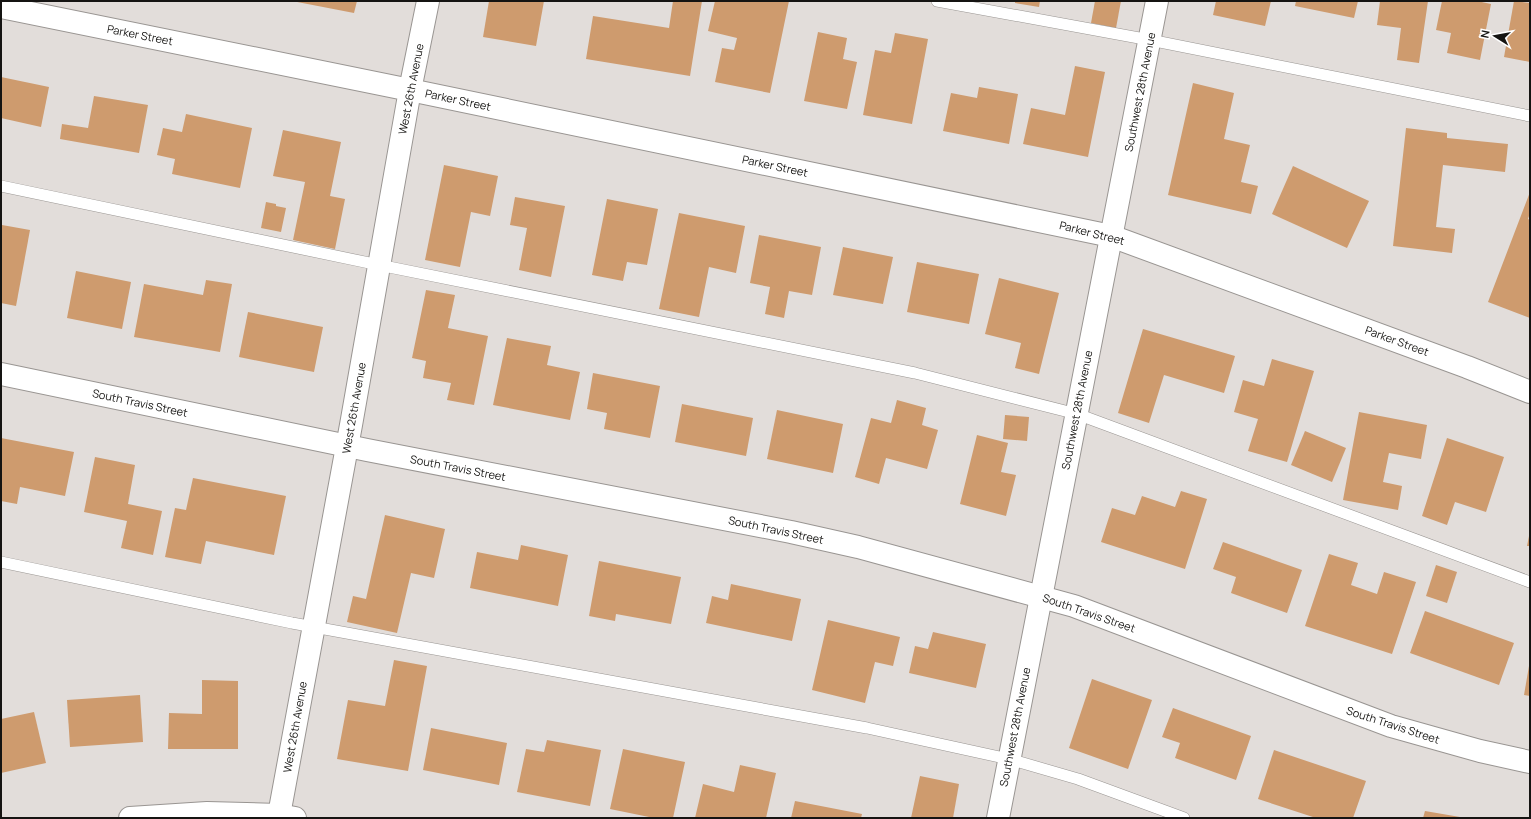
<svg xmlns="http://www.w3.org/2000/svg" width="1531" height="819" viewBox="0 0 1531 819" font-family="Manrope,sans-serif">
  <rect width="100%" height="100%" fill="#e2ddda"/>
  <!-- building -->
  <g fill="#ce9b6e">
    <polygon points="292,1 357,1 354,13"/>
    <polygon points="489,1 544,1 536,46 483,37"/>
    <polygon points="673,1 702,1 690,76 586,59 593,16 669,28"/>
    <polygon points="715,1 789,1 770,93 715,82 722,48 734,50 737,38 708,31"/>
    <polygon points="1015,1 1040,1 1039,7 1015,3"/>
    <polygon points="1095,1 1121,1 1116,28 1091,23"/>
    <polygon points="1216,1 1271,1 1265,26 1213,15"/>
    <polygon points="1296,1 1358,1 1354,18 1295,6"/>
    <polygon points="1380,1 1428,1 1419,63 1397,60 1401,28 1377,25"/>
    <polygon points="1442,1 1477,1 1491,4 1480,60 1447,53 1451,33 1436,30"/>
    <polygon points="1514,1 1530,3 1530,62 1504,57"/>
    <polygon points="818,32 847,38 843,59 857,62 847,109 804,101"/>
    <polygon points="895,33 928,39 912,124 863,115 875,50 891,53"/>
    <polygon points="1075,66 1105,72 1088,157 1023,144 1031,108 1065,115"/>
    <polygon points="1,77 49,87 41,127 1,118"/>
    <polygon points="1193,83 1234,93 1224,139 1250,145 1241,182 1258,186 1251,214 1168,195"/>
    <polygon points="979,87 1018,94 1009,144 943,131 951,93 977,98"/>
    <polygon points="94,96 148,105 139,153 60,139 62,124 88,128"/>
    <polygon points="186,114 252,128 240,188 172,174 175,159 157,155 163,128 182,132"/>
    <polygon points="1406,128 1447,133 1447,138 1508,144 1505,172 1443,165 1436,227 1455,229 1452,253 1393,246"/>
    <polygon points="283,130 341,142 330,196 345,199 335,249 293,240 305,182 273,176"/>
    <polygon points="444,165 498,176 490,216 471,212 460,267 425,260"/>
    <polygon points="1293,166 1369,201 1347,248 1272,214"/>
    <polygon points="1530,192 1530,213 1528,219 1530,220 1530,318 1488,302"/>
    <polygon points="515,197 565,206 551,277 519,270 527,228 510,225"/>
    <polygon points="607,199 658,209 647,265 627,262 623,281 592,275"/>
    <polygon points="266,202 276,204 276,206 286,208 281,232 261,228"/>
    <polygon points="679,213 745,226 736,273 709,267 699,317 659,309"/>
    <polygon points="2,225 30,230 16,306 1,303 1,233"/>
    <polygon points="759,235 821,247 812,295 789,291 784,318 765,314 770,287 750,283"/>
    <polygon points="843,247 893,257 883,304 833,295"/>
    <polygon points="917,262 979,274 969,324 907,312"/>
    <polygon points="76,271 131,282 122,329 67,318"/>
    <polygon points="999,278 1059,293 1039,374 1015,368 1021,343 985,334"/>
    <polygon points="206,280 232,284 220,352 134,337 144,284 203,295"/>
    <polygon points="426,290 455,295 448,328 488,336 474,405 447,400 451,383 423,378 426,361 412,358"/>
    <polygon points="248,312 323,327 314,372 239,357"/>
    <polygon points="1143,329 1235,356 1224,393 1164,375 1149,423 1118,413"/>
    <polygon points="507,338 551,346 547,365 580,372 570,420 493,405"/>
    <polygon points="1272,359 1314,371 1287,462 1248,451 1258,419 1234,412 1243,380 1264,386"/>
    <polygon points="593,373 660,386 650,438 604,429 607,413 587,409"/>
    <polygon points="897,400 926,408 922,425 938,430 927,469 886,458 879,484 855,477 871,418 891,423"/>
    <polygon points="682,404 753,418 746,456 675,442"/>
    <polygon points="777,410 843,424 833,473 767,459"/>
    <polygon points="1359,412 1427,425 1421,459 1389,453 1383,482 1402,486 1398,510 1343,500"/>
    <polygon points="1005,415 1029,417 1027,441 1003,439"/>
    <polygon points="1305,431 1346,448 1332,482 1291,465"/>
    <polygon points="977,435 1008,443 1001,472 1016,475 1006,516 960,504"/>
    <polygon points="1,438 74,452 65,496 20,487 17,504 1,501"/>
    <polygon points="1447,438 1504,457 1486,512 1455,502 1447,525 1422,516"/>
    <polygon points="95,457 135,465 128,504 162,511 153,555 121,548 127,521 84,512"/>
    <polygon points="193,478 286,496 274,555 206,541 201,564 165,557 175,508 186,510"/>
    <polygon points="1181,491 1207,499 1185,569 1101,542 1112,508 1135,515 1142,496 1175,507"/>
    <polygon points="385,515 445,529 434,578 411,573 397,633 347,622 353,596 366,599"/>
    <polygon points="1529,536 1530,536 1530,546 1527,546"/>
    <polygon points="1223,542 1302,570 1287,613 1231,593 1236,577 1213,569"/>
    <polygon points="521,545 568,555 558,606 470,588 477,552 518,560"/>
    <polygon points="1329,554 1358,563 1351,585 1377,594 1384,572 1416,582 1392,654 1305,626"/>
    <polygon points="599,561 681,577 671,624 616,614 615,621 589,616"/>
    <polygon points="1436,565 1457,572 1447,603 1426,596"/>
    <polygon points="731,584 801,599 792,641 706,623 712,596 728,600"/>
    <polygon points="1425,611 1514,643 1499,685 1410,653"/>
    <polygon points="828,620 900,637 893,666 875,662 865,703 812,690"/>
    <polygon points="933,632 986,644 976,688 909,673 915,646 928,649"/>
    <polygon points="394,660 427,666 408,771 337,759 348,700 385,706"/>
    <polygon points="1529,666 1530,666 1530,696 1524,695"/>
    <polygon points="1092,679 1152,700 1128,769 1069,748"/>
    <polygon points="202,680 238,681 238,749 168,749 169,713 202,714"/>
    <polygon points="140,695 143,742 70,747 67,700"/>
    <polygon points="1173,708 1251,736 1236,780 1175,758 1180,743 1162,737"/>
    <polygon points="34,712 46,763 1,773 1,719"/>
    <polygon points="431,728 507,743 499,785 423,770"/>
    <polygon points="547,740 601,750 590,806 517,792 526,749 544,752"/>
    <polygon points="623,749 685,762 673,818 654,818 610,809"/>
    <polygon points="1274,750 1366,781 1353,818 1316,818 1258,799"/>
    <polygon points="740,765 776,773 766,818 695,818 703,784 734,792"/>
    <polygon points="920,776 959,784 953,818 911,818"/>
    <polygon points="795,801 862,814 861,818 791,818"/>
    <polygon points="1425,811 1460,817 1460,818 1423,818"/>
  </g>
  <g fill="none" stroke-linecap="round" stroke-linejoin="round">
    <!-- service casing -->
    <g stroke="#999592" stroke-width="12">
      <g id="service">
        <polyline points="937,1 1150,40 1530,116"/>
        <polyline points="1,186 379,265 915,373 1077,414 1530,582"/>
        <polyline points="1,562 292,623 867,728 1009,759 1078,779 1184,818"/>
      </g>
    </g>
    <!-- minor casing -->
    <g stroke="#999592" stroke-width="24">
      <g id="minor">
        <polyline points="1,7 410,90 1111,236 1467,367 1530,392"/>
        <polyline points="279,815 351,425 410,90 428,1"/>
      </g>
    </g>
    <!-- secondary casing -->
    <g stroke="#999592" stroke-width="24">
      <g id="secondary">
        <polyline points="1,374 367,450 791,532 858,547 1074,606 1391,726 1480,751 1530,762"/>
        <polyline points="130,818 207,813 279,815 295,818"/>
        <polyline points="998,818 1157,1"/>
      </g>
    </g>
    <!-- service -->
    <use href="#service" stroke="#fff" stroke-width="11"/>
    <!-- minor -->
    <use href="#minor" stroke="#fff" stroke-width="22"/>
    <!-- secondary -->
    <use href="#secondary" stroke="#fff" stroke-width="22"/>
  </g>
  <g text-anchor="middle" stroke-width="3" stroke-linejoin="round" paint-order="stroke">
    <!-- street labels -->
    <g font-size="11" fill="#151412" stroke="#fff">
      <text transform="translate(140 35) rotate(11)" y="4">Parker Street</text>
      <text transform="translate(411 89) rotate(-79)" y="4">West 26th Avenue</text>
      <text transform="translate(1140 92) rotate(-79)" y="4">Southwest 28th Avenue</text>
      <text transform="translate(458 100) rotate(12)" y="4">Parker Street</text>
      <text transform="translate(775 166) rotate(12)" y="4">Parker Street</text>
      <text transform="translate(1092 233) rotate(14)" y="4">Parker Street</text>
      <text transform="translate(1397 341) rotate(20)" y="4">Parker Street</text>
      <text transform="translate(140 403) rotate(12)" y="4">South Travis Street</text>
      <text transform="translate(354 408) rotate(-80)" y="4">West 26th Avenue</text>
      <text transform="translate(1077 410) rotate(-79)" y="4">Southwest 28th Avenue</text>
      <text transform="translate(458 468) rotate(11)" y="4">South Travis Street</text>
      <text transform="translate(776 530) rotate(12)" y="4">South Travis Street</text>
      <text transform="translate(1089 613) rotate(19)" y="4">South Travis Street</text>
      <text transform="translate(1393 725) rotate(18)" y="4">South Travis Street</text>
      <text transform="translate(295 727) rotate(-80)" y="4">West 26th Avenue</text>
      <text transform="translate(1015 727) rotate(-79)" y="4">Southwest 28th Avenue</text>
    </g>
  </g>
  <!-- border -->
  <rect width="1531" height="819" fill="none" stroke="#151412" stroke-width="4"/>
  <!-- north arrow -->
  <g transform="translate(1495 36) rotate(281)" stroke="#ffffff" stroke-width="3" paint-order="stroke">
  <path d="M0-3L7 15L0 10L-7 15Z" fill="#151412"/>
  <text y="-6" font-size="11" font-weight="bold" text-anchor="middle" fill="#151412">N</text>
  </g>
</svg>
